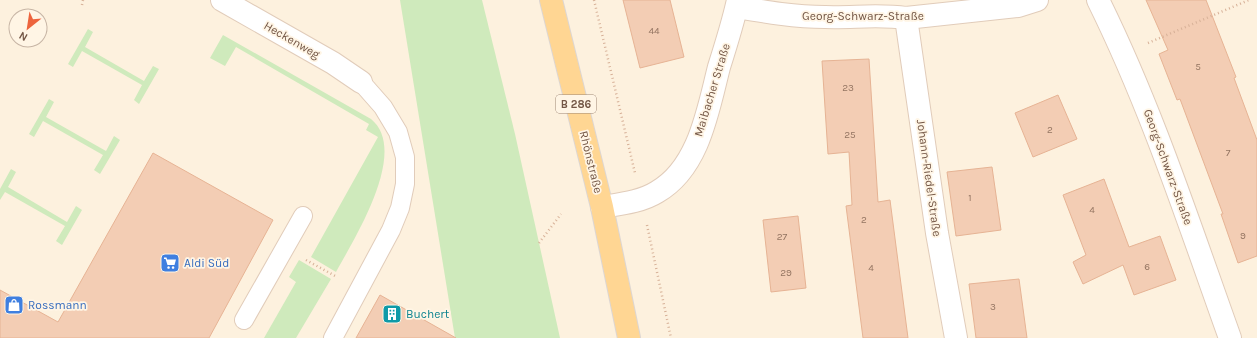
<svg xmlns="http://www.w3.org/2000/svg" width="1257" height="338" viewBox="0 0 1257 338" font-family="Karla,sans-serif">
  <rect width="100%" height="100%" fill="#fdf1de"/>
  <!-- green -->
  <g fill="#cfeabc">
    <polygon points="400,0 482,0 515,134 560,338 455,338"/>
    <polygon points="88,29 93,32 85,47 144,81 153,66 159,69 139,104 134,100 142,85 82,51 73,67 68,64"/>
    <path d="M 223,35 L 371,119 C 410,151 354,239 336,272 L 311,257 L 378,137 L 366,130 L 369,124 L 236,47 L 225,66 L 210,58 Z"/>
    <polygon points="49,99 54,102 46,117 106,151 114,136 120,140 100,174 94,170 103,155 43,121 34,137 29,134"/>
    <polygon points="11,169 16,172 8,187 67,222 76,206 82,210 62,245 56,241 65,226 5,192 0,200 0,189"/>
    <polygon points="299,260 331,279 296,338 264,338 296,282 289,277"/>
  </g>
  <!-- building -->
  <g fill="#f3cdb4" stroke="#e6b394">
    <polygon points="623,0 670,0 684,57 640,68"/>
    <polygon points="1146,0 1206,0 1236,77 1234,78 1257,140 1257,256 1238,263 1221,214 1223,214 1180,99 1177,100 1159,54 1168,50"/>
    <polygon points="869,59 878,202 890,200 908,338 863,338 846,206 852,205 849,152 828,154 822,61"/>
    <polygon points="1058,95 1077,139 1033,157 1015,113"/>
    <polygon points="153,153 273,220 209,338 0,338 0,290 58,322"/>
    <polygon points="992,167 1001,230 956,236 947,172"/>
    <polygon points="1104,179 1129,247 1160,236 1176,280 1134,295 1123,265 1083,284 1073,262 1086,255 1063,195"/>
    <polygon points="798,216 806,288 771,292 763,220"/>
    <polygon points="1019,279 1027,338 976,338 969,284"/>
    <polygon points="380,295 456,338 356,338"/>
  </g>
  <g fill="none" stroke-linecap="round" stroke-linejoin="round">
    <!-- service casing -->
    <g stroke="#e1ccba" stroke-width="20">
      <g id="service">
        <polyline points="244,320 303,216"/>
        <polyline points="333,338 391,230 400,208 405,184 405,157 398,132 383,107 361,82"/>
      </g>
    </g>
    <!-- minor casing -->
    <g stroke="#e1ccba" stroke-width="24">
      <g id="minor">
        <polyline points="222,0 333,63 361,82"/>
        <path d="M 1098,0 C 1152,109 1189,224 1230,338"/>
        <path d="M 737,7 C 766,12 795,17 825,17 C 852,18 879,14 906,18 L 1018,6 L 1037,0"/>
        <polyline points="906,18 937,233 956,338"/>
        <path d="M 602,207 C 620,204 641,202 657,192 C 699,168 708,110 719,67 C 726,45 733,23 738,0"/>
      </g>
    </g>
    <!-- primary casing -->
    <g stroke="#ddd6d2" stroke-width="24">
      <polyline id="primary" points="551,0 602,207 629,338"/>
    </g>
    <!-- path -->
    <g stroke="#d7b198" stroke-width="2.5" stroke-dasharray="1 3" stroke-linecap="butt">
      <polyline points="594,0 635,173"/>
      <polyline points="82,5 83,0"/>
      <polyline points="1148,43 1249,0"/>
      <polyline points="647,225 671,338"/>
      <polyline points="539,243 561,214"/>
      <polyline points="306,260 337,277"/>
    </g>
    <!-- service -->
    <use href="#service" stroke="#fff" stroke-width="18"/>
    <!-- minor -->
    <use href="#minor" stroke="#fff" stroke-width="22"/>
    <!-- primary -->
    <use href="#primary" stroke="#ffd693" stroke-width="22"/>
  </g>
  <!-- icons -->
  <defs>
    <g id="supermarket-square" transform="scale(1)"><rect x="-9" y="-9" width="18" height="18" rx="4" fill="#3f7fe0" stroke="#fff5e5"/><path d="M-6-5.5h2.5l.6 2H6L4.5 2H-2.5L-4.4-4H-6ZM-1.5 3.2a1.3 1.3 0 1 0 .1 0ZM3 3.2a1.3 1.3 0 1 0 .1 0Z" fill="#fff"/></g>
    <g id="shop-square" transform="scale(1)"><rect x="-9" y="-9" width="18" height="18" rx="4" fill="#3f7fe0" stroke="#fff5e5"/><path d="M-5-2.5h2.3a2.7 3.5 0 0 1 5.4 0H5L5.5 6h-11ZM-1.5-2.5h3a1.5 2.3 0 0 0-3 0Z" fill="#fff"/></g>
    <g id="building-square" transform="scale(1)"><rect x="-9" y="-9" width="18" height="18" rx="4" fill="#0f9aa8" stroke="#fff5e5"/><path d="M-4-6H4V6H1V3H-1V6H-4ZM-2.5-4.3h1.7v1.8h-1.7ZM.8-4.3h1.7v1.8H.8ZM-2.5-1h1.7V.8h-1.7ZM.8-1h1.7V.8H.8Z" fill="#fff"/></g>
  </defs>
  <g fill-rule="evenodd">
    <use href="#supermarket-square" x="170" y="263"/>
    <use href="#shop-square" x="14" y="305"/>
    <use href="#building-square" x="392" y="314"/>
  </g>
  <g text-anchor="middle" stroke-width="3.5" stroke-linejoin="round" paint-order="stroke">
    <!-- number labels -->
    <g font-size="10" fill="#937461">
      <text x="654" y="34">44</text>
      <text x="1198" y="70">5</text>
      <text x="848" y="91">23</text>
      <text x="1050" y="133">2</text>
      <text x="850" y="138">25</text>
      <text x="1228" y="156">7</text>
      <text x="970" y="201">1</text>
      <text x="1092" y="213">4</text>
      <text x="864" y="223">2</text>
      <text x="1243" y="239">9</text>
      <text x="782" y="240">27</text>
      <text x="1147" y="270">6</text>
      <text x="871" y="271">4</text>
      <text x="786" y="276">29</text>
      <text x="993" y="310">3</text>
    </g>
    <!-- shield labels -->
    <rect fill="#fff5e5" stroke="#9d8675" stroke-width="1" x="556" y="95" width="40" height="18" rx="3"/>
    <g font-size="11" font-weight="bold" fill="#735645">
      <text x="576" y="108">B 286</text>
    </g>
    <!-- street labels -->
    <g font-size="12" fill="#735645" stroke="#fff5e5">
      <text x="863" y="20">Georg-Schwarz-Straße</text>
      <text transform="translate(292 40) rotate(30)" y="4">Heckenweg</text>
      <text transform="translate(712 90) rotate(-73)" y="4">Maibacher Straße</text>
      <text transform="translate(591 162) rotate(76)" y="4">Rhönstraße</text>
      <text transform="translate(1168 167) rotate(70)" y="4">Georg-Schwarz-Straße</text>
      <text transform="translate(929 178) rotate(82)" y="4">Johann-Riedel-Straße</text>
    </g>
    <!-- shop labels -->
    <g font-size="12" fill="#366cbe" stroke="#fff5e5" text-anchor="start">
      <text x="184" y="267">Aldi Süd</text>
      <text x="28" y="309">Rossmann</text>
    </g>
    <!-- culture labels -->
    <g font-size="12" fill="#0d838f" stroke="#fff5e5" text-anchor="start">
      <text x="406" y="318">Buchert</text>
    </g>
  </g>
  <!-- north arrow -->
  <g transform="translate(28 28) rotate(210)"><circle r="19" fill="#fff5e5" stroke="#c7b5a5"/>
  <path d="M0-3L7 15L0 10L-7 15Z" fill="#ed643d"/>
  <text y="-6" font-size="11" font-weight="bold" text-anchor="middle" fill="#735645">N</text>
  </g>
</svg>
